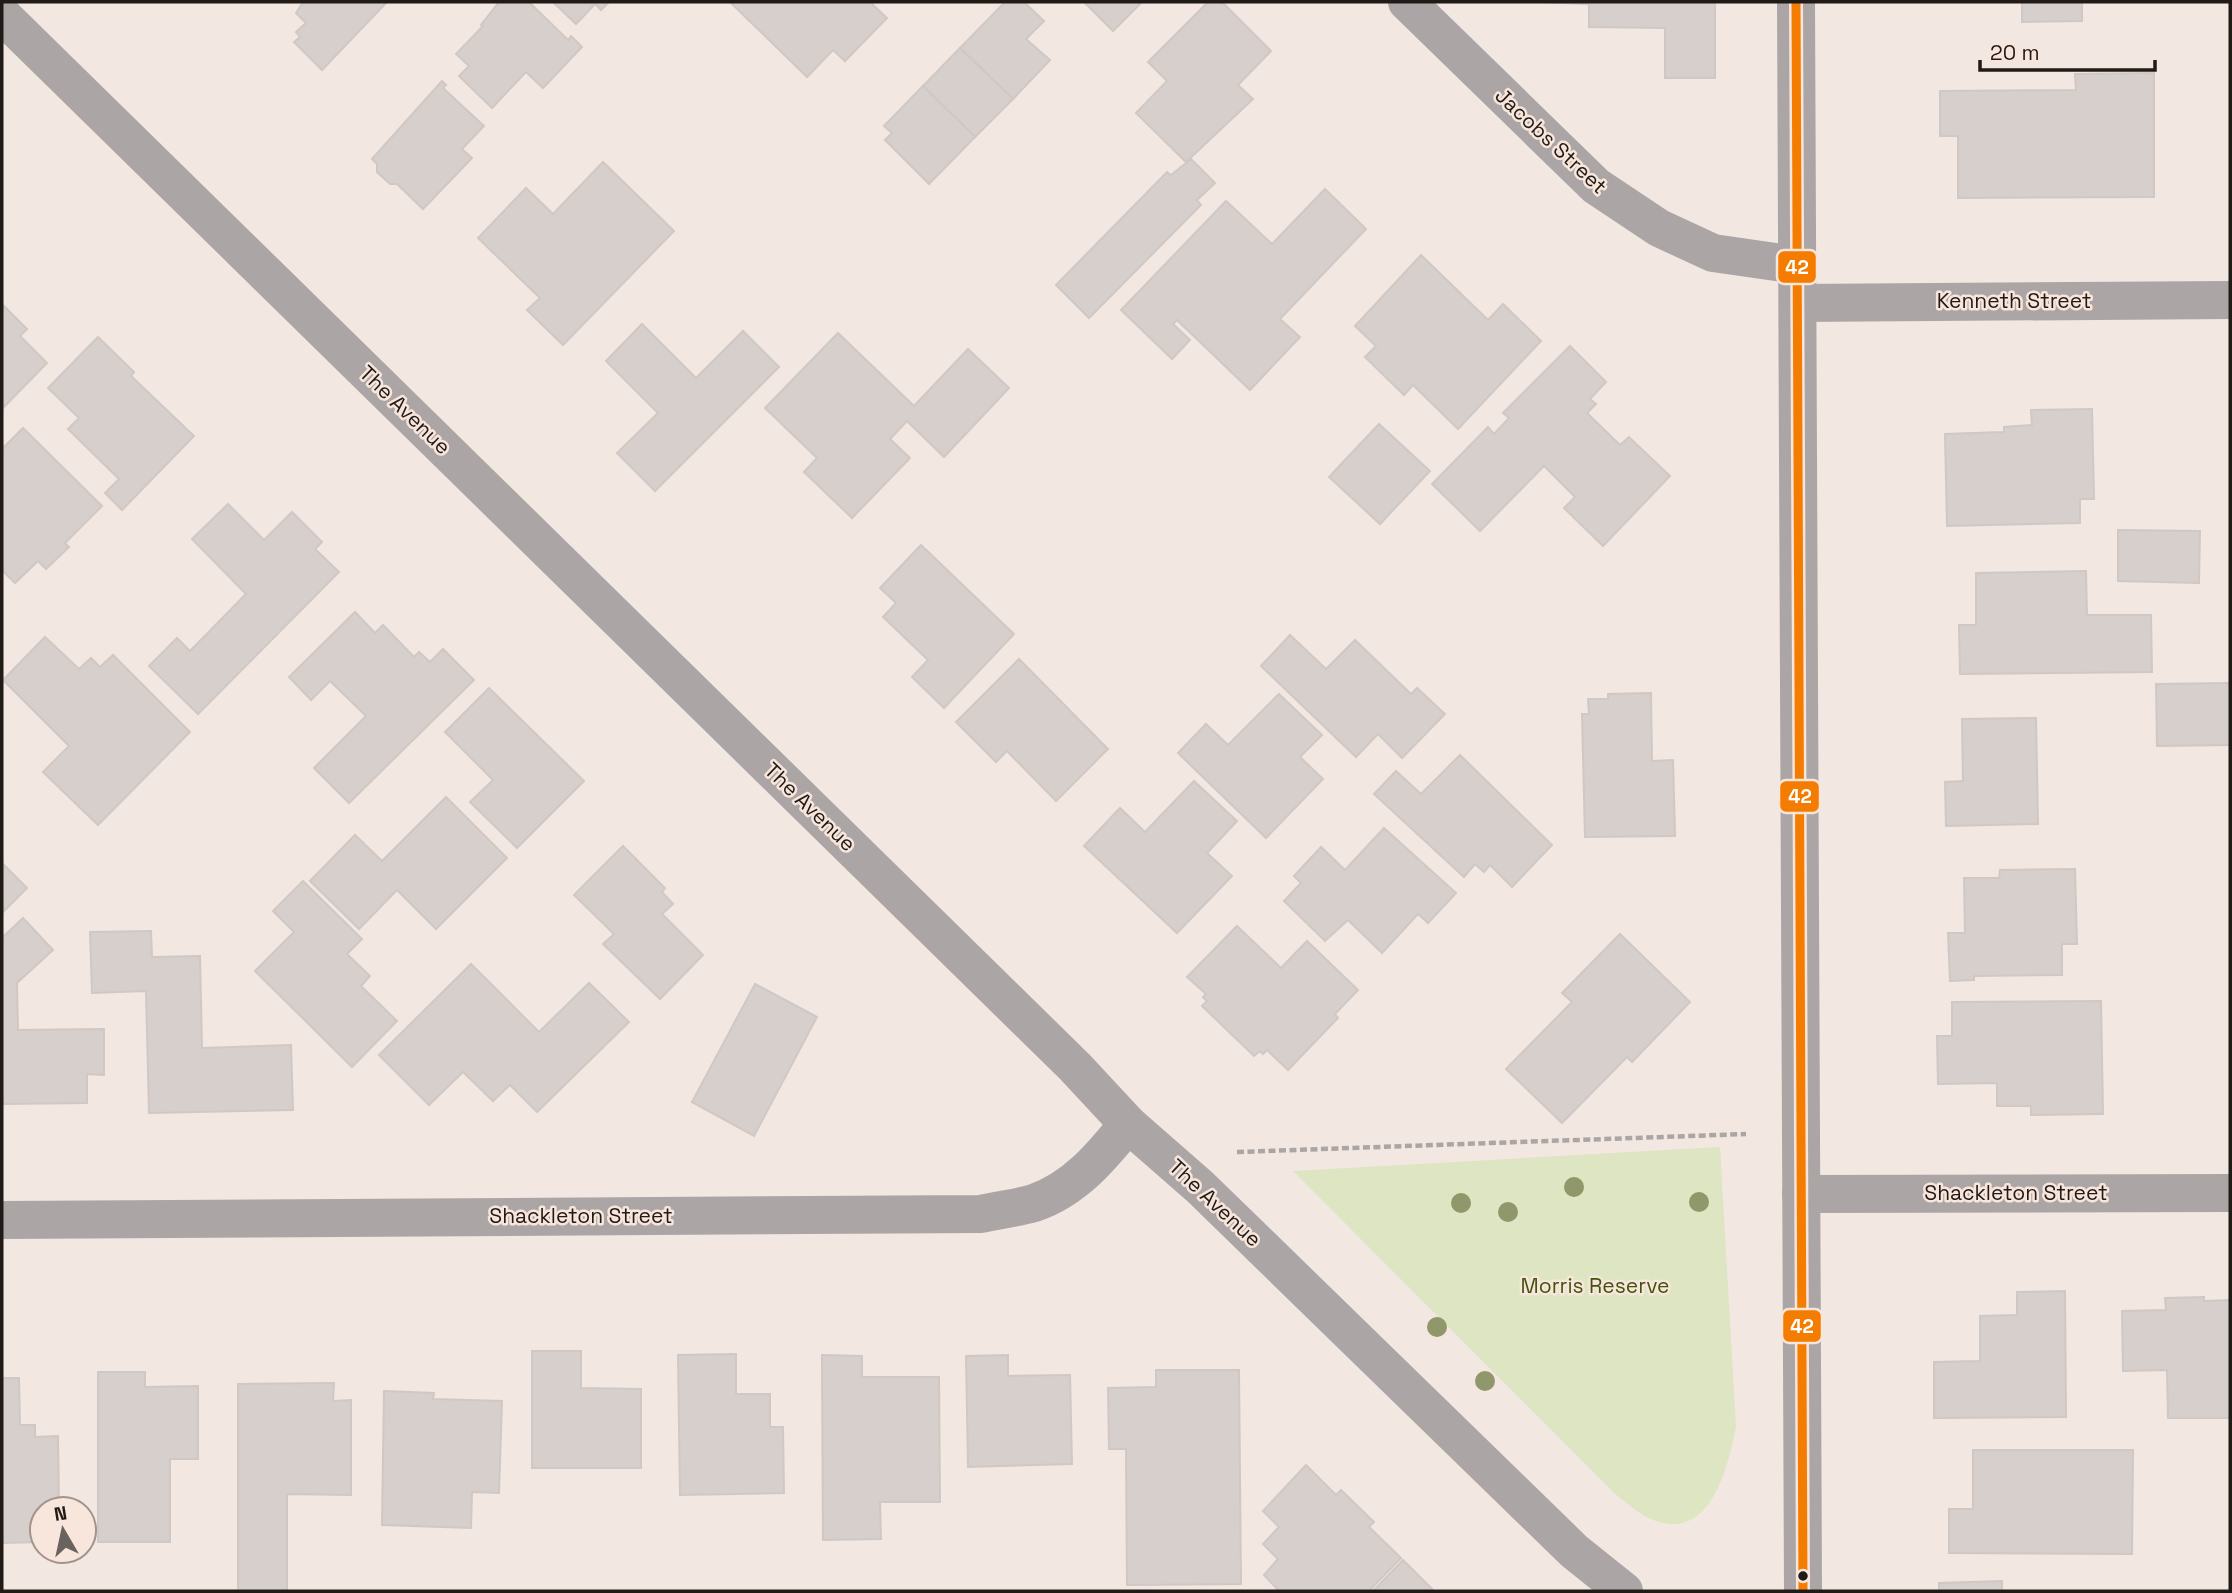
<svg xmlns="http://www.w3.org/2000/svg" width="2232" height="1593" viewBox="0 0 2232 1593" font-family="'Space Grotesk',sans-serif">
  <rect width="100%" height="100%" fill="#f2e7e1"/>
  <!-- park -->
  <path fill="#dde5c2" d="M 1720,1147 L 1736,1427 C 1727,1471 1708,1551 1643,1515 C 1633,1509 1623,1500 1613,1492 L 1293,1171 Z"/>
  <!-- building -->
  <g fill="#d7cfcb" stroke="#d0c8c4" stroke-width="2">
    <polygon points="303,2 387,2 322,70 294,42 300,37 296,32 306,23 296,13"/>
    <polygon points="499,2 529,2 568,40 571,36 582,47 543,88 526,72 492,108 459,76 469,66 456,54 483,26 481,25"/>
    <polygon points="553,2 609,2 601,10 595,4 576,24"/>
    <polygon points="730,2 870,2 887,18 845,61 833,50 807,77"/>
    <polygon points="1005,2 1024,2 1044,21 1026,39 1050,60 1013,99 960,48"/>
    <polygon points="1084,2 1142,2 1113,31"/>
    <polygon points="1208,2 1222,2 1271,51 1238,85 1253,99 1186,162 1136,113 1167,81 1148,62"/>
    <polygon points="1539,2 1715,2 1715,78 1665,78 1665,28 1589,27 1589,4"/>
    <polygon points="2022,2 2082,2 2082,21 2022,22"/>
    <polygon points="960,48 1013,99 975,137 923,86"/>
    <polygon points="2154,73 2154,197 1958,198 1958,136 1940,136 1940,91 2076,90 2075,74"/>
    <polygon points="442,81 446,85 443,88 484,126 462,149 472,158 423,209 397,184 390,184 377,172 377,164 372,159"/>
    <polygon points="923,86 975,137 929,184 885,140 892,133 884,126"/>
    <polygon points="1191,159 1215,183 1197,200 1201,205 1089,318 1056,285 1167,172 1171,175"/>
    <polygon points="603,162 674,231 563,345 527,310 540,298 478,238 526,188 553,214"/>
    <polygon points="1325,189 1366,229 1280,319 1300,337 1250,390 1177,320 1173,324 1190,340 1172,359 1121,310 1226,201 1272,244"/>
    <polygon points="1421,255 1488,320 1503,304 1541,341 1458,429 1413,385 1404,395 1365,357 1376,346 1355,326"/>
    <polygon points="2,304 27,329 20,336 47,363 2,409"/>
    <polygon points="642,324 696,378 743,331 779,367 655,491 617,453 658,413 606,361"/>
    <polygon points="838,333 914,406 968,349 1009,388 944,457 907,421 890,439 910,458 852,518 804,472 817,458 765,408"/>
    <polygon points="98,337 134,372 131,376 194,436 122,510 105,493 119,479 68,429 79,418 48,388"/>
    <polygon points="1570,346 1606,382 1590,399 1596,404 1587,413 1620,445 1629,437 1670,476 1603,546 1564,508 1575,497 1544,466 1480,531 1432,484 1488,427 1494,434 1509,418 1503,413"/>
    <polygon points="2092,409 2094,499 2080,499 2080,523 1947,526 1945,434 2004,432 2004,427 2032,425 2031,410"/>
    <polygon points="1379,424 1430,471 1380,524 1329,477"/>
    <polygon points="23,428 102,506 65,543 69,547 46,569 38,561 15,583 2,570 2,449"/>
    <polygon points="228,504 264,540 292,512 322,542 315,549 339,572 198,714 149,666 177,638 190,651 246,594 192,539"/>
    <polygon points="2118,530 2200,531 2199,583 2118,581"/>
    <polygon points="921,545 1014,634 944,708 912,677 928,660 883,617 896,603 880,588"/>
    <polygon points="2086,571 2087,615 2151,615 2152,672 1960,674 1959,625 1976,625 1976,573"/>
    <polygon points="355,612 375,633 383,625 414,657 419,652 430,662 443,649 474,680 349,803 314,768 366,716 330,681 311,700 289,677"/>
    <polygon points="1290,635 1326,669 1355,640 1411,694 1417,688 1445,714 1402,758 1378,734 1356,757 1261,666"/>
    <polygon points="45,637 79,669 91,658 100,667 113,655 190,732 98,825 43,772 69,746 3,680"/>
    <polygon points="1019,659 1108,749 1056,801 1007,751 996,762 956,722"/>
    <polygon points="2230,683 2230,745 2157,746 2156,684"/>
    <polygon points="489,688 584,781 517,848 470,802 493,780 445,732"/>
    <polygon points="1651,693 1652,761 1673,760 1675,836 1585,837 1582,714 1589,714 1588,699 1608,699 1608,694"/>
    <polygon points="1279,694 1322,735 1300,757 1323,779 1266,838 1178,753 1206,724 1228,745"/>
    <polygon points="2036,718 2038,824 1946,826 1945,782 1963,781 1962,719"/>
    <polygon points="1460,755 1552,845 1512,887 1490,865 1484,872 1475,864 1464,877 1374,794 1396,771 1421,794"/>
    <polygon points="1194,781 1237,821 1207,853 1232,876 1177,933 1084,846 1120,808 1145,832"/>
    <polygon points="446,797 507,858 436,929 397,890 359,929 310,881 355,835 382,861"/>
    <polygon points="1384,828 1456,893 1428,923 1418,914 1382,953 1348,920 1325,941 1284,901 1301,883 1294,876 1321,847 1345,870"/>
    <polygon points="623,846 665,888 662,892 673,904 662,914 703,955 660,999 603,944 614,934 574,895"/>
    <polygon points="2,863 27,888 2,913"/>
    <polygon points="2075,869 2077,944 2062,944 2062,975 1974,976 1974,980 1950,981 1948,933 1965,933 1964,878 1999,878 2000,870"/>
    <polygon points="303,881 362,939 347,954 370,976 361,986 397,1021 352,1067 255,971 294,932 273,911"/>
    <polygon points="23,918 53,950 17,983 18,1030 104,1029 104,1075 87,1074 87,1103 2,1104 2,938"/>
    <polygon points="1237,926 1281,968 1307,941 1358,990 1335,1014 1338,1018 1288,1070 1267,1050 1263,1054 1260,1051 1254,1056 1202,1006 1207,1001 1203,997 1206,994 1187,977"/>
    <polygon points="151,931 152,957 200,956 202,1048 291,1045 293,1110 149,1113 146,991 92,993 90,932"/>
    <polygon points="1620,934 1690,1002 1632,1062 1627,1057 1562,1123 1506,1069 1572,1002 1562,993"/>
    <polygon points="471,964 539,1032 589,983 629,1022 537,1112 510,1085 493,1101 463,1072 429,1105 379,1055"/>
    <polygon points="755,984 817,1017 754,1136 692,1102"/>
    <polygon points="2101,1001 2103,1114 2031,1115 2031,1106 1997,1106 1997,1083 1938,1084 1937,1036 1952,1036 1952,1002"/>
    <polygon points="2065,1291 2066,1417 1934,1418 1934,1362 1980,1361 1980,1316 2017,1315 2017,1292"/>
    <polygon points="2204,1297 2204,1301 2230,1300 2230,1418 2168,1418 2167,1370 2123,1371 2122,1311 2166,1310 2165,1298"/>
    <polygon points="532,1351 581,1351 581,1388 641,1389 641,1468 532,1468"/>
    <polygon points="736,1354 736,1394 770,1394 770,1427 783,1427 784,1493 680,1495 678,1355"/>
    <polygon points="822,1355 862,1356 862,1377 939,1377 940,1502 880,1502 881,1539 823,1540"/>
    <polygon points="1008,1355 1008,1376 1070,1375 1072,1464 968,1467 966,1356"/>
    <polygon points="1156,1370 1239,1370 1241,1584 1127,1585 1126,1449 1109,1449 1108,1388 1156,1387"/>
    <polygon points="98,1372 145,1372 145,1387 198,1386 198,1459 170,1459 170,1542 98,1542"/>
    <polygon points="2,1378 19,1378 20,1425 35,1425 35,1437 58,1436 59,1509 42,1509 42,1542 2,1543"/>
    <polygon points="334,1383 333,1401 351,1400 351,1495 287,1494 287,1591 238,1591 238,1384"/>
    <polygon points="384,1391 434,1393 433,1399 502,1401 499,1493 472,1492 471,1528 382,1525"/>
    <polygon points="1973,1450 2133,1450 2132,1554 1949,1553 1949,1509 1973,1509"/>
    <polygon points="1306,1465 1336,1495 1341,1490 1374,1522 1369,1527 1401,1558 1369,1591 1279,1591 1264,1575 1278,1559 1263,1544 1279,1527 1263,1511"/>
    <polygon points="1403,1560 1434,1591 1373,1591"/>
    <polygon points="2002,1581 2002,1591 1939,1591 1939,1583"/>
  </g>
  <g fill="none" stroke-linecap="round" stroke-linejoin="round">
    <!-- path -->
    <polyline stroke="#aba6a4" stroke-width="4.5" stroke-dasharray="7 3.5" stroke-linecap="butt" points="1237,1152 1746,1134"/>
    <!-- street -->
    <g stroke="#aba6a5" stroke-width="38">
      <polyline points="1407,2 1596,186 1659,228 1713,253 1797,265"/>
      <polyline points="1796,2 1803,1591"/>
      <polyline points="2,15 1075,1067 1128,1124 1200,1187 1574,1551 1624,1591"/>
      <polyline points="1798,303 2230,300"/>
      <polyline points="1801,1194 2230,1193"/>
      <path d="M 2,1220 L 981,1214 C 998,1210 1017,1208 1034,1203 C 1075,1189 1102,1156 1128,1124"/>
    </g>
    <!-- bus-1 casing -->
    <g stroke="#f8e5db" stroke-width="14">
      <polyline id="bus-1" points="1796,2 1803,1591"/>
    </g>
    <!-- bus-1 -->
    <use href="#bus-1" stroke="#f47d01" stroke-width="9"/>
  </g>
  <!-- trees -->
  <g fill="#90976a">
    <circle cx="1574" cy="1187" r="10"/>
    <circle cx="1699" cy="1202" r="10"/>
    <circle cx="1461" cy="1203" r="10"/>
    <circle cx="1508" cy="1212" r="10"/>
    <circle cx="1437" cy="1327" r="10"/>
    <circle cx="1485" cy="1381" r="10"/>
  </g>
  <!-- markers -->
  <circle fill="#211b17" stroke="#f8e5db" stroke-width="2.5" cx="1803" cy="1576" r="6"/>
  <g text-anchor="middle" stroke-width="5" stroke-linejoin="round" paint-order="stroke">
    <!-- street labels -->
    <g font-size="21" fill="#211b17" stroke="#f8e5db">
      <text transform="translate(1551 141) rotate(43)" y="7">Jacobs Street</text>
      <text x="2014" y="308">Kenneth Street</text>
      <text transform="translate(405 410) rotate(44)" y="7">The Avenue</text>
      <text transform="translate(810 807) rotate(44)" y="7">The Avenue</text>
      <text x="2016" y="1200">Shackleton Street</text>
      <text transform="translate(1215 1203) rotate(43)" y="7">The Avenue</text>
      <text x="581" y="1223">Shackleton Street</text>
    </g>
    <!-- park labels -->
    <g font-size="21" fill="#3f5509" stroke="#f8e5db">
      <text x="1595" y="1293">Morris Reserve</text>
    </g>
  </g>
  <g stroke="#f8e5db" stroke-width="2.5">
    <rect x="1777" y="250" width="40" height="34" rx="7" fill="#f47d01"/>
    <rect x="1779" y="780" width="41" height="33" rx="7" fill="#f47d01"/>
    <rect x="1782" y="1309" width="40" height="34" rx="7" fill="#f47d01"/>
  </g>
  <g font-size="19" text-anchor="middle" font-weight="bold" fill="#fff">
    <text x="1797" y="274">42</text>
    <text x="1800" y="803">42</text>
    <text x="1802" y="1333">42</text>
  </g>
  <!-- border -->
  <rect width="2232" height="1593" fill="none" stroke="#211b17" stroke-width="7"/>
  <!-- north arrow -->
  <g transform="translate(63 1530) rotate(351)"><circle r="33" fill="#f8e5db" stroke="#a2948d" stroke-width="2"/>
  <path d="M0-5L12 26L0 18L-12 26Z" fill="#6a625e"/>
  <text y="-10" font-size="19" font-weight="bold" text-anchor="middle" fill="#211b17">N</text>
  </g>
  <!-- scale -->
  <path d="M1980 60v10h175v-10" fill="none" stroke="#211b17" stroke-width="3.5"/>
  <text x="1990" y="60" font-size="21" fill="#211b17" stroke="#f8e5db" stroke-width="5" paint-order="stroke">20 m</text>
</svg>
